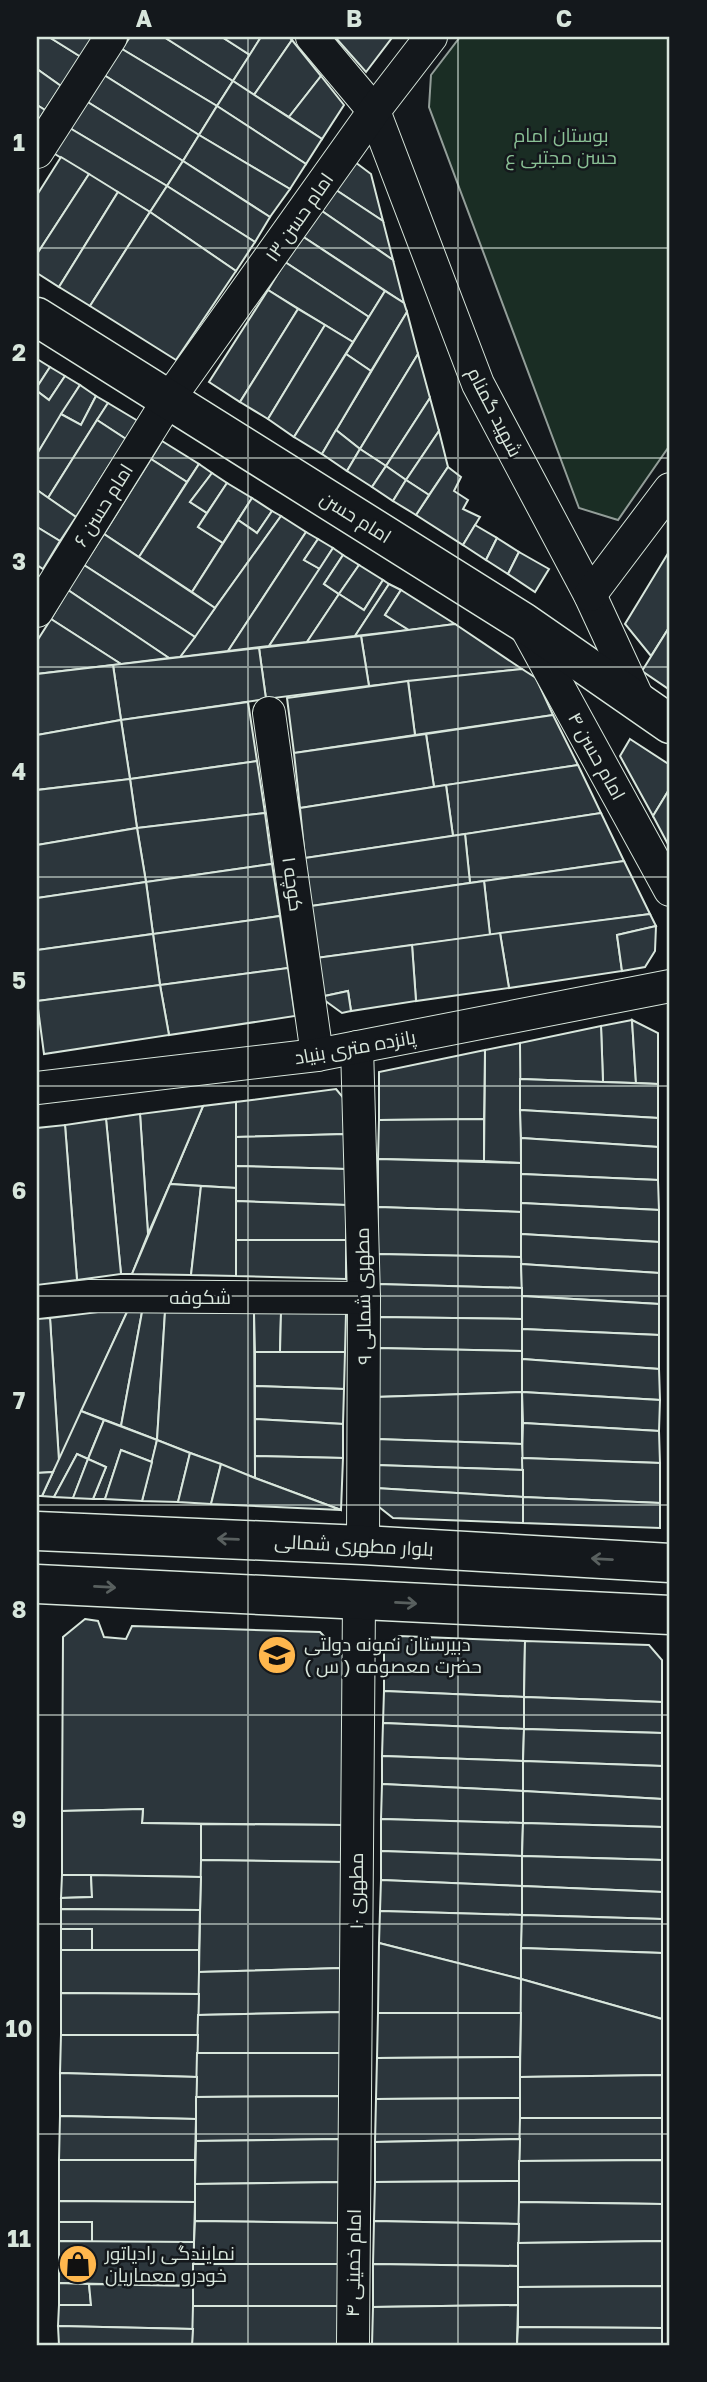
<svg xmlns="http://www.w3.org/2000/svg" width="707" height="2382" viewBox="0 0 707 2382" font-family="'Golos Text',Cairo,sans-serif">
  <rect width="100%" height="100%" fill="#14181c"/>
  <!-- green -->
  <polygon fill="#1a2d24" stroke="#939e99" stroke-width="2" points="460,37 670,37 670,445 618,520 579,508 429,107 431,75"/>
  <!-- building -->
  <g fill="#2c363c" stroke="#d8e6dc" stroke-width="2">
    <polygon points="37,37 49,37 81,57 61,86 37,69"/>
    <polygon points="49,37 94,37 81,57"/>
    <polygon points="130,37 164,37 233,81 217,106 122,49"/>
    <polygon points="164,37 222,37 250,55 233,81"/>
    <polygon points="222,37 261,37 250,55"/>
    <polygon points="261,37 289,37 292,40 254,95 233,81"/>
    <polygon points="335,37 389,37 391,39 366,72"/>
    <polygon points="292,40 321,76 289,117 254,95"/>
    <polygon points="122,49 217,106 199,135 104,75"/>
    <polygon points="37,69 61,86 45,110 37,105"/>
    <polygon points="104,75 199,135 183,161 86,101"/>
    <polygon points="321,76 344,105 322,139 289,117"/>
    <polygon points="233,81 322,139 306,164 217,106"/>
    <polygon points="86,101 183,161 167,186 68,127"/>
    <polygon points="37,105 45,110 37,123"/>
    <polygon points="217,106 306,164 290,189 199,135"/>
    <polygon points="68,127 167,186 150,212 50,151"/>
    <polygon points="199,135 290,189 270,217 183,161"/>
    <polygon points="61,157 89,174 37,254 37,195"/>
    <polygon points="351,159 371,174 383,221 333,188"/>
    <polygon points="183,161 270,217 255,242 167,186"/>
    <polygon points="89,174 118,192 59,287 37,273 37,254"/>
    <polygon points="167,186 255,242 236,271 150,212"/>
    <polygon points="333,188 383,221 393,260 319,209"/>
    <polygon points="118,192 150,212 90,306 59,287"/>
    <polygon points="319,209 393,260 404,303 302,236"/>
    <polygon points="150,212 236,271 176,360 90,306"/>
    <polygon points="302,236 385,291 369,317 285,262"/>
    <polygon points="285,262 369,317 353,342 268,290"/>
    <polygon points="268,290 298,309 240,402 209,382"/>
    <polygon points="385,291 404,303 407,312 371,371 346,354"/>
    <polygon points="298,309 325,325 268,419 240,402"/>
    <polygon points="407,312 418,354 360,449 336,430"/>
    <polygon points="325,325 353,342 294,437 268,419"/>
    <polygon points="346,354 371,371 322,454 294,437"/>
    <polygon points="418,354 430,398 386,466 360,449"/>
    <polygon points="37,359 50,367 37,387"/>
    <polygon points="50,367 65,376 49,400 37,391 37,387"/>
    <polygon points="65,376 80,385 37,454 37,391 49,400"/>
    <polygon points="80,385 96,396 81,425 61,414"/>
    <polygon points="96,396 108,403 48,498 37,490 37,454 61,414 81,425"/>
    <polygon points="430,398 439,431 406,480 386,466"/>
    <polygon points="108,403 138,421 126,439 97,420"/>
    <polygon points="97,420 126,439 76,517 48,498"/>
    <polygon points="336,430 360,449 347,471 322,454"/>
    <polygon points="439,431 448,467 429,495 406,480"/>
    <polygon points="162,441 199,464 187,482 151,459"/>
    <polygon points="360,449 386,466 372,487 347,471"/>
    <polygon points="151,459 187,482 139,557 104,534"/>
    <polygon points="199,464 212,473 190,502 207,513 198,527 223,543 192,592 139,557"/>
    <polygon points="386,466 406,480 393,501 372,487"/>
    <polygon points="448,467 461,477 454,491 468,500 463,509 480,517 463,545 416,515"/>
    <polygon points="212,473 227,483 207,513 190,502"/>
    <polygon points="406,480 429,495 416,515 393,501"/>
    <polygon points="227,483 252,498 223,543 198,527"/>
    <polygon points="37,490 76,517 60,541 37,527"/>
    <polygon points="252,498 272,511 257,533 238,520"/>
    <polygon points="272,511 281,516 215,608 192,592 238,520 257,533"/>
    <polygon points="281,516 306,532 228,651 180,657"/>
    <polygon points="475,525 497,538 486,560 463,545"/>
    <polygon points="37,527 60,541 43,569 37,565"/>
    <polygon points="306,532 318,539 304,560 320,569 269,646 228,651"/>
    <polygon points="104,534 215,608 195,637 84,565"/>
    <polygon points="497,538 519,552 508,574 486,560"/>
    <polygon points="318,539 333,548 320,569 304,560"/>
    <polygon points="333,548 343,555 324,584 339,594 307,642 269,646"/>
    <polygon points="670,550 670,626 651,656 625,624"/>
    <polygon points="519,552 549,569 535,592 508,574"/>
    <polygon points="343,555 359,565 339,594 324,584"/>
    <polygon points="84,565 195,637 180,657 169,658 68,590"/>
    <polygon points="359,565 383,580 364,610 339,594"/>
    <polygon points="383,580 389,584 355,636 307,642 339,594 364,610"/>
    <polygon points="389,584 401,590 385,615 409,630 355,636"/>
    <polygon points="68,590 169,658 121,664 51,619"/>
    <polygon points="401,590 455,624 409,630 385,615"/>
    <polygon points="51,619 121,664 37,674 37,641"/>
    <polygon points="455,624 522,669 369,686 361,636"/>
    <polygon points="670,626 670,690 642,671"/>
    <polygon points="361,636 369,686 266,699 259,648"/>
    <polygon points="259,648 266,699 121,720 113,665"/>
    <polygon points="113,665 121,720 37,735 37,674"/>
    <polygon points="522,669 536,678 553,715 415,735 408,681"/>
    <polygon points="408,681 415,735 294,753 287,698"/>
    <polygon points="248,702 257,761 130,779 121,720"/>
    <polygon points="553,715 578,765 434,787 426,734"/>
    <polygon points="121,720 130,779 37,790 37,735"/>
    <polygon points="426,734 434,787 300,808 294,753"/>
    <polygon points="630,739 670,765 670,788 653,816 620,756"/>
    <polygon points="257,761 265,813 137,828 130,779"/>
    <polygon points="578,765 601,813 453,836 446,785"/>
    <polygon points="130,779 137,828 37,845 37,790"/>
    <polygon points="446,785 453,836 305,858 300,808"/>
    <polygon points="670,788 670,848 653,816"/>
    <polygon points="265,813 272,864 146,882 137,828"/>
    <polygon points="601,813 624,861 470,883 465,834"/>
    <polygon points="137,828 146,882 37,898 37,845"/>
    <polygon points="465,834 470,883 311,906 305,858"/>
    <polygon points="624,861 650,914 490,935 484,881"/>
    <polygon points="272,864 280,916 153,934 146,882"/>
    <polygon points="484,881 490,935 316,958 311,906"/>
    <polygon points="146,882 153,934 37,950 37,898"/>
    <polygon points="650,914 656,926 617,935 622,971 509,988 500,933"/>
    <polygon points="280,916 288,968 160,985 153,934"/>
    <polygon points="656,926 655,951 645,967 622,971 617,935"/>
    <polygon points="500,933 509,988 416,1001 412,945"/>
    <polygon points="153,934 160,985 37,1001 37,950"/>
    <polygon points="412,945 416,1001 351,1011 348,991 320,997 316,958"/>
    <polygon points="288,968 295,1016 169,1035 160,985"/>
    <polygon points="160,985 169,1035 44,1054 37,1001"/>
    <polygon points="348,991 351,1011 342,1013 320,997"/>
    <polygon points="632,1020 636,1083 603,1082 601,1026"/>
    <polygon points="632,1020 658,1033 658,1084 636,1083"/>
    <polygon points="601,1026 603,1082 520,1079 520,1043"/>
    <polygon points="520,1043 521,1163 484,1161 485,1050"/>
    <polygon points="485,1050 484,1119 379,1120 379,1072"/>
    <polygon points="520,1079 658,1084 658,1118 520,1110"/>
    <polygon points="336,1089 346,1101 346,1134 236,1137 236,1102"/>
    <polygon points="236,1102 236,1188 170,1184 203,1106"/>
    <polygon points="203,1106 170,1184 148,1234 140,1114"/>
    <polygon points="520,1110 658,1118 658,1147 521,1138"/>
    <polygon points="140,1114 148,1234 132,1274 121,1274 106,1119"/>
    <polygon points="106,1119 121,1274 77,1280 65,1125"/>
    <polygon points="484,1119 484,1161 378,1159 379,1120"/>
    <polygon points="65,1125 77,1280 37,1285 37,1128"/>
    <polygon points="346,1134 346,1169 236,1166 236,1137"/>
    <polygon points="521,1138 658,1147 658,1180 521,1174"/>
    <polygon points="378,1159 521,1163 521,1212 378,1207"/>
    <polygon points="236,1166 346,1169 346,1205 236,1201"/>
    <polygon points="521,1174 658,1180 659,1210 521,1203"/>
    <polygon points="170,1184 201,1186 191,1275 132,1274"/>
    <polygon points="201,1186 236,1188 236,1276 191,1275"/>
    <polygon points="236,1201 346,1205 346,1240 236,1240"/>
    <polygon points="521,1203 659,1210 659,1242 521,1234"/>
    <polygon points="378,1207 521,1212 521,1257 377,1254"/>
    <polygon points="521,1234 659,1242 659,1273 521,1264"/>
    <polygon points="236,1240 346,1240 346,1279 236,1276"/>
    <polygon points="377,1254 521,1257 522,1288 377,1284"/>
    <polygon points="521,1264 659,1273 659,1304 522,1296"/>
    <polygon points="377,1284 522,1288 522,1319 377,1317"/>
    <polygon points="522,1296 659,1304 659,1335 522,1329"/>
    <polygon points="106,1311 127,1312 59,1461 50,1318"/>
    <polygon points="127,1312 142,1312 121,1426 81,1411"/>
    <polygon points="142,1312 165,1312 157,1440 121,1426"/>
    <polygon points="165,1312 254,1313 255,1478 157,1440"/>
    <polygon points="254,1313 281,1313 280,1352 255,1352"/>
    <polygon points="281,1313 346,1313 345,1352 280,1352"/>
    <polygon points="377,1317 522,1319 522,1351 376,1348"/>
    <polygon points="50,1318 59,1461 53,1472 37,1473 37,1319"/>
    <polygon points="522,1329 659,1335 659,1369 522,1359"/>
    <polygon points="376,1348 522,1351 522,1392 376,1397"/>
    <polygon points="255,1352 345,1352 344,1389 255,1386"/>
    <polygon points="522,1359 659,1369 660,1400 522,1392"/>
    <polygon points="255,1386 344,1389 343,1424 255,1419"/>
    <polygon points="522,1392 522,1444 375,1439 376,1397"/>
    <polygon points="522,1392 660,1400 659,1431 523,1423"/>
    <polygon points="81,1411 104,1420 88,1459 77,1454 54,1497 42,1496"/>
    <polygon points="255,1419 343,1424 343,1458 255,1456"/>
    <polygon points="104,1420 157,1440 152,1462 121,1450 105,1499 93,1499 106,1467 88,1459"/>
    <polygon points="523,1423 659,1431 660,1463 522,1458"/>
    <polygon points="375,1439 522,1444 523,1470 375,1465"/>
    <polygon points="157,1440 190,1453 178,1502 142,1501"/>
    <polygon points="121,1450 152,1462 142,1501 105,1499"/>
    <polygon points="190,1453 221,1464 211,1504 178,1502"/>
    <polygon points="77,1454 88,1459 73,1498 54,1497"/>
    <polygon points="255,1456 343,1458 341,1510 255,1478"/>
    <polygon points="522,1458 660,1463 660,1503 523,1497"/>
    <polygon points="88,1459 106,1467 93,1499 73,1498"/>
    <polygon points="221,1464 255,1478 341,1510 211,1504"/>
    <polygon points="375,1465 523,1470 523,1497 375,1488"/>
    <polygon points="53,1472 42,1496 37,1496 37,1473"/>
    <polygon points="375,1488 523,1497 523,1523 393,1518 374,1503"/>
    <polygon points="523,1497 660,1503 660,1528 523,1523"/>
    <polygon points="85,1619 98,1621 104,1637 126,1639 132,1626 320,1632 345,1658 343,1825 142,1823 143,1809 62,1811 63,1637"/>
    <polygon points="399,1636 525,1641 524,1697 384,1691 384,1648"/>
    <polygon points="525,1641 649,1645 662,1660 662,1702 524,1697"/>
    <polygon points="384,1691 524,1697 524,1729 383,1723"/>
    <polygon points="524,1697 662,1702 662,1733 524,1729"/>
    <polygon points="383,1723 524,1729 523,1761 382,1756"/>
    <polygon points="524,1729 662,1733 662,1766 523,1761"/>
    <polygon points="382,1756 523,1761 523,1791 382,1784"/>
    <polygon points="523,1761 662,1766 662,1799 523,1791"/>
    <polygon points="382,1784 523,1791 523,1823 381,1819"/>
    <polygon points="523,1791 662,1799 662,1827 523,1823"/>
    <polygon points="143,1809 142,1823 201,1824 201,1877 62,1875 62,1811"/>
    <polygon points="381,1819 523,1823 522,1856 381,1851"/>
    <polygon points="523,1823 662,1827 662,1860 522,1856"/>
    <polygon points="201,1824 343,1825 343,1862 201,1860"/>
    <polygon points="381,1851 522,1856 522,1886 381,1880"/>
    <polygon points="522,1856 662,1860 662,1892 522,1886"/>
    <polygon points="201,1860 343,1862 342,1968 199,1972"/>
    <polygon points="62,1875 91,1875 92,1897 61,1898"/>
    <polygon points="91,1875 201,1877 200,1910 61,1909 61,1898 92,1897"/>
    <polygon points="381,1880 522,1886 522,1915 380,1911"/>
    <polygon points="522,1886 662,1892 662,1919 522,1915"/>
    <polygon points="61,1909 200,1910 199,1950 92,1950 92,1929 61,1929"/>
    <polygon points="380,1911 522,1915 521,1979 379,1943"/>
    <polygon points="522,1915 662,1919 662,1953 521,1948"/>
    <rect x="61" y="1929" width="31" height="21"/>
    <polygon points="379,1943 521,1979 521,2013 378,2013"/>
    <polygon points="521,1948 662,1953 662,2019 521,1979"/>
    <polygon points="61,1950 199,1950 199,1994 61,1993"/>
    <polygon points="342,1968 342,2012 198,2015 199,1972"/>
    <polygon points="521,1979 662,2019 662,2075 520,2077"/>
    <polygon points="61,1993 199,1994 198,2035 61,2035"/>
    <polygon points="342,2012 342,2053 197,2053 198,2015"/>
    <polygon points="378,2013 521,2013 520,2057 377,2058"/>
    <polygon points="61,2035 198,2035 197,2077 60,2073"/>
    <polygon points="197,2053 342,2053 341,2096 196,2097"/>
    <polygon points="520,2057 520,2098 376,2099 377,2058"/>
    <polygon points="60,2073 197,2077 196,2119 60,2116"/>
    <polygon points="662,2075 662,2118 520,2118 520,2077"/>
    <polygon points="341,2096 341,2139 196,2141 196,2097"/>
    <polygon points="520,2098 520,2139 375,2142 376,2099"/>
    <polygon points="60,2116 196,2119 195,2160 59,2160"/>
    <polygon points="520,2118 662,2118 662,2160 519,2161"/>
    <polygon points="341,2139 340,2182 195,2184 196,2141"/>
    <polygon points="520,2139 519,2181 375,2182 375,2142"/>
    <polygon points="59,2160 195,2160 195,2202 59,2201"/>
    <polygon points="662,2160 662,2204 519,2202 519,2161"/>
    <polygon points="519,2181 519,2224 374,2221 375,2182"/>
    <polygon points="340,2182 340,2223 195,2221 195,2184"/>
    <polygon points="59,2201 195,2202 194,2242 92,2242 92,2222 59,2222"/>
    <polygon points="519,2202 662,2204 662,2241 518,2243"/>
    <polygon points="195,2221 340,2223 340,2264 193,2264"/>
    <polygon points="374,2221 519,2224 518,2266 373,2264"/>
    <polygon points="59,2222 92,2222 92,2242 59,2241"/>
    <polygon points="59,2241 194,2242 193,2286 59,2283"/>
    <polygon points="662,2241 662,2286 518,2287 518,2243"/>
    <rect x="193" y="2264" width="147" height="42"/>
    <polygon points="373,2264 518,2266 518,2305 373,2307"/>
    <polygon points="59,2283 89,2284 91,2305 59,2305"/>
    <polygon points="89,2284 193,2286 193,2329 58,2326 59,2305 91,2305"/>
    <polygon points="662,2286 662,2328 518,2327 518,2287"/>
    <polygon points="518,2305 517,2345 372,2345 373,2307"/>
    <polygon points="193,2306 340,2306 339,2345 192,2345"/>
    <polygon points="58,2326 193,2329 192,2345 59,2345"/>
    <polygon points="518,2327 662,2328 662,2345 517,2345"/>
  </g>
  <g fill="none" stroke-linecap="round" stroke-linejoin="round">
    <!-- street casing -->
    <g stroke="#d8e6dc" stroke-width="34">
      <g id="street">
        <polyline points="312,37 374,111 478,384 590,595 640,703"/>
        <polyline points="37,152 111,37"/>
        <polyline points="590,595 670,489"/>
        <polyline points="37,611 169,399 374,111 431,37"/>
        <polyline points="523,622 670,890"/>
        <polyline points="269,713 317,1055"/>
        <polyline points="357,1047 364,1298 363,1545"/>
        <polyline points="37,1088 317,1055 670,986"/>
        <polyline points="37,1302 90,1296 364,1298"/>
        <polyline points="353,2345 359,1601"/>
      </g>
    </g>
    <!-- secondary casing -->
    <g stroke="#d8e6dc" stroke-width="41">
      <g id="secondary">
        <polyline points="37,317 523,622 670,724"/>
        <polyline points="37,1531 363,1545 670,1563"/>
        <polyline points="37,1584 670,1615"/>
      </g>
    </g>
    <!-- street -->
    <use href="#street" stroke="#14181c" stroke-width="32"/>
    <!-- secondary -->
    <use href="#secondary" stroke="#14181c" stroke-width="38"/>
  </g>
  <!-- one-way arrows -->
  <defs><path id="oneway-shaft" d="M-6 0H5M1.5-3L5.5 0L1.5 3" fill="none" stroke-width="1.6" stroke-linecap="round" stroke-linejoin="round" transform="scale(1.75)"/></defs>
  <g stroke="#59605f">
    <use href="#oneway-shaft" transform="translate(228 1539) rotate(-178)"/>
    <use href="#oneway-shaft" transform="translate(602 1559) rotate(-177)"/>
    <use href="#oneway-shaft" transform="translate(105 1587) rotate(3)"/>
    <use href="#oneway-shaft" transform="translate(406 1603) rotate(3)"/>
  </g>
  <!-- grid -->
  <path fill="none" stroke="#d8e6dc" stroke-width="2" stroke-opacity="0.55" d="M 248,37 L 248,2345M 458,37 L 458,2345M 37,248 L 670,248M 37,458 L 670,458M 37,667 L 670,667M 37,877 L 670,877M 37,1086 L 670,1086M 37,1296 L 670,1296M 37,1505 L 670,1505M 37,1715 L 670,1715M 37,1924 L 670,1924M 37,2134 L 670,2134"/>
  <!-- icons -->
  <defs>
    <g id="school-disc" transform="scale(2.0125)"><circle r="9.5" fill="#ffb74d" stroke="#14181c"/><path d="M0-5L7-2L0 1L-7-2ZM-4 1L0 2.5L4 1V4Q0 6-4 4Z" fill="#111"/></g>
    <g id="shop-disc" transform="scale(2.0125)"><circle r="9.5" fill="#ffb74d" stroke="#14181c"/><path d="M-5-2.5h2.3a2.7 3.5 0 0 1 5.4 0H5L5.5 6h-11ZM-1.5-2.5h3a1.5 2.3 0 0 0-3 0Z" fill="#111"/></g>
  </defs>
  <g fill-rule="evenodd">
    <use href="#school-disc" x="277" y="1655"/>
    <use href="#shop-disc" x="78" y="2264"/>
  </g>
  <g text-anchor="middle" stroke-width="5" stroke-linejoin="round" paint-order="stroke">
    <!-- park labels -->
    <g font-size="19" fill="#8ac095" stroke="#14181c">
      <text x="561" y="142">بوستان امام<tspan x="561" dy="22">حسن مجتبی ع</tspan></text>
    </g>
    <!-- street labels -->
    <g font-size="19" fill="#d8e6dc" stroke="#14181c">
      <text transform="translate(299 217) rotate(-55)" y="7">امام حسن ۱۳</text>
      <text transform="translate(495 412) rotate(63)" y="7">شهید گمنام</text>
      <text transform="translate(103 505) rotate(-58)" y="7">امام حسن ۶</text>
      <text transform="translate(356 517) rotate(32)" y="7">امام حسن</text>
      <text transform="translate(597 756) rotate(61)" y="7">امام حسن ۴</text>
      <text transform="translate(293 884) rotate(82)" y="7">کوچه ۱</text>
      <text transform="translate(355 1047) rotate(-10)" y="7">پانزده متری بنیاد</text>
      <text transform="translate(363 1296) rotate(-91)" y="7">مطهری شمالی ۹</text>
      <text x="200" y="1304">شکوفه</text>
      <text transform="translate(354 1545) rotate(3)" y="7">بلوار مطهری شمالی</text>
      <text transform="translate(356 1891) rotate(-90)" y="7">مطهری ۱۰</text>
      <text transform="translate(353 2263) rotate(-89)" y="7">امام خمینی ۴</text>
    </g>
    <!-- poi labels -->
    <g font-size="19" fill="#d8e6dc" stroke="#14181c" text-anchor="start">
      <text x="304" y="1651">دبیرستان نمونه دولتی<tspan x="304" dy="22">حضرت معصومه ( س )</tspan></text>
      <text x="105" y="2260">نمایندگی رادیاتور<tspan x="105" dy="22">خودرو معماریان</tspan></text>
    </g>
  </g>
  <!-- border -->
  <rect width="707" height="2382" fill="none" stroke="#14181c" stroke-width="77"/>
  <rect x="38" y="38" width="630" height="2306" fill="none" stroke="#d8e6dc" stroke-width="2.5"/>
  <g font-size="23" text-anchor="middle" font-weight="bold" fill="#d8e6dc">
    <text x="144" y="27">A</text>
    <text x="354" y="27">B</text>
    <text x="564" y="27">C</text>
    <text x="19" y="151">1</text>
    <text x="19" y="361">2</text>
    <text x="19" y="570">3</text>
    <text x="19" y="780">4</text>
    <text x="19" y="989">5</text>
    <text x="19" y="1199">6</text>
    <text x="19" y="1409">7</text>
    <text x="19" y="1618">8</text>
    <text x="19" y="1828">9</text>
    <text x="19" y="2037">10</text>
    <text x="19" y="2247">11</text>
  </g>
</svg>
